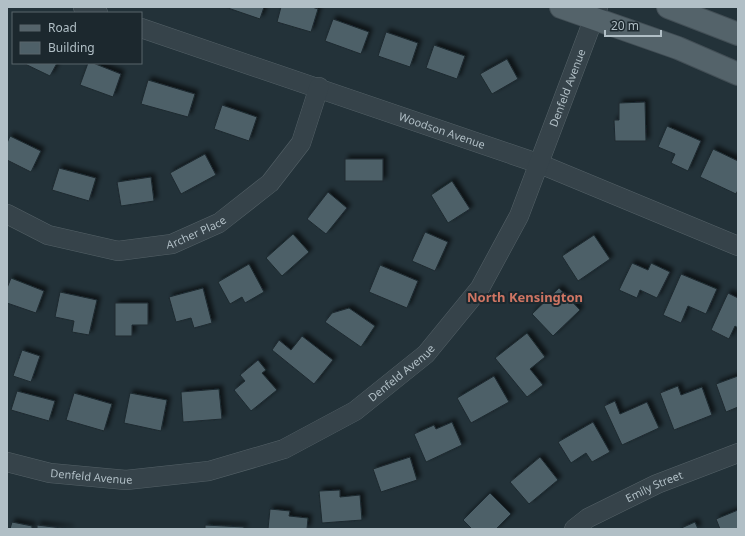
<svg xmlns="http://www.w3.org/2000/svg" width="745" height="536" viewBox="0 0 745 536" font-family="'Noto Sans',sans-serif">
  <defs>
    <filter id="shadow"><feDropShadow dx="3.5" dy="-3.5" stdDeviation="2" flood-color="#0009"/></filter>
  </defs>
  <rect width="100%" height="100%" fill="#233239"/>
  <!-- building -->
  <g fill="#4e6068" stroke="#1e2a30" filter="url(#shadow)">
    <polygon points="225,7 264,7 260,19"/>
    <polygon points="281,7 312,7 318,9 311,32 277,22"/>
    <polygon points="333,19 369,32 361,54 325,41"/>
    <polygon points="386,32 418,43 410,67 378,56"/>
    <polygon points="434,45 465,56 457,79 426,68"/>
    <polygon points="507,59 518,79 492,94 480,74"/>
    <polygon points="23,63 57,63 50,76"/>
    <polygon points="88,63 93,63 121,74 113,97 80,85"/>
    <polygon points="148,80 195,94 188,117 141,104"/>
    <polygon points="645,102 646,141 615,141 614,120 619,120 619,103"/>
    <polygon points="222,105 257,117 249,141 214,129"/>
    <polygon points="667,126 701,141 688,171 671,163 675,154 658,147"/>
    <polygon points="10,136 41,151 31,172 7,160 7,143"/>
    <polygon points="713,149 738,161 738,190 736,194 700,177"/>
    <polygon points="205,154 216,175 181,194 170,173"/>
    <rect x="345" y="159" width="38" height="22"/>
    <polygon points="59,168 96,178 89,201 52,190"/>
    <polygon points="151,177 154,201 121,206 117,182"/>
    <polygon points="452,181 470,209 448,223 431,195"/>
    <polygon points="328,192 347,208 326,234 307,219"/>
    <polygon points="425,232 448,242 435,271 412,261"/>
    <polygon points="293,234 309,252 282,276 266,258"/>
    <polygon points="594,235 610,259 578,281 562,256"/>
    <polygon points="632,263 648,270 651,263 670,272 657,298 640,290 637,298 619,290"/>
    <polygon points="249,264 264,292 245,303 242,297 230,304 218,282"/>
    <polygon points="380,265 418,281 407,308 369,292"/>
    <polygon points="681,274 717,289 706,314 688,306 681,323 663,315"/>
    <polygon points="11,278 44,291 36,313 7,303 7,288"/>
    <polygon points="203,288 212,323 194,328 191,318 176,322 169,297"/>
    <polygon points="559,288 580,310 553,336 532,314"/>
    <polygon points="60,292 97,300 89,335 72,332 74,321 55,317"/>
    <polygon points="728,293 738,298 738,328 735,326 729,339 711,330"/>
    <polygon points="115,303 148,303 148,325 132,325 132,336 115,336"/>
    <polygon points="349,308 375,326 361,347 325,322 332,313"/>
    <polygon points="527,333 545,357 530,369 543,385 527,397 495,358"/>
    <polygon points="302,336 333,360 314,384 272,350 279,340 291,350"/>
    <polygon points="22,350 40,356 31,382 13,376"/>
    <polygon points="258,360 266,370 262,373 277,390 251,411 234,390 245,381 240,375"/>
    <polygon points="494,376 509,402 471,423 457,398"/>
    <polygon points="738,376 738,407 726,412 716,384"/>
    <polygon points="678,386 681,395 702,387 712,415 674,430 660,393"/>
    <polygon points="219,389 222,419 183,422 181,392"/>
    <polygon points="17,391 55,401 49,421 11,410"/>
    <polygon points="74,393 112,404 104,431 66,420"/>
    <polygon points="130,393 167,400 161,431 124,423"/>
    <polygon points="615,401 620,414 647,402 659,428 622,445 604,406"/>
    <polygon points="452,422 462,445 426,462 414,434 434,425 436,429"/>
    <polygon points="593,422 610,452 592,462 586,453 571,463 558,442"/>
    <polygon points="410,457 417,480 381,492 373,469"/>
    <polygon points="540,457 558,480 529,504 510,482"/>
    <polygon points="340,490 340,497 360,495 362,520 322,523 319,491"/>
    <polygon points="490,493 511,514 496,529 472,529 463,520"/>
    <polygon points="270,509 290,511 289,516 308,518 307,529 268,529"/>
    <polygon points="738,510 738,529 720,529 716,519"/>
    <polygon points="12,522 32,526 32,529 10,529"/>
    <polygon points="695,522 698,529 679,529"/>
    <polygon points="37,525 70,529 37,529"/>
    <polygon points="205,525 244,527 244,529 205,529"/>
  </g>
  <g fill="none" stroke-linecap="round" stroke-linejoin="round">
    <!-- minor casing -->
    <g stroke="#546167" stroke-width="20">
      <g id="minor">
        <polyline points="83,7 98,13"/>
        <path id="s1" d="M 141,28 L 540,164 L 738,246"/>
        <path id="s2" d="M 7,214 L 48,235 L 118,251 L 172,244 L 219,223 L 270,183 L 301,143 L 319,87"/>
        <path id="s3" d="M 7,462 L 50,473 L 126,480 L 209,471 L 284,449 L 355,411 L 426,354 L 480,288 L 519,216 L 598,7"/>
        <path id="s4" d="M 574,529 L 588,518 L 657,484 L 738,453"/>
      </g>
    </g>
    <!-- major casing -->
    <g stroke="#434f56" stroke-width="24">
      <g id="major">
        <polyline points="561,7 678,48 738,74"/>
        <polyline points="668,7 738,34"/>
      </g>
    </g>
    <!-- minor -->
    <use href="#minor" stroke="#36434a" stroke-width="19"/>
    <!-- major -->
    <use href="#major" stroke="#54636a" stroke-width="22"/>
  </g>
  <g text-anchor="middle" stroke-width="4" stroke-linejoin="round" paint-order="stroke">
    <!-- street labels -->
    <g font-size="11" fill="#b1bfc6" stroke="#1c282e">
      <text dy="4" stroke="none"><textPath href="#s3" startOffset="758">Denfeld Avenue</textPath></text>
      <text dy="4" stroke="none"><textPath href="#s1" startOffset="318">Woodson Avenue</textPath></text>
      <text dy="4" stroke="none"><textPath href="#s2" startOffset="199">Archer Place</textPath></text>
      <text dy="4" stroke="none"><textPath href="#s3" startOffset="423">Denfeld Avenue</textPath></text>
      <text dy="4" stroke="none"><textPath href="#s3" startOffset="86">Denfeld Avenue</textPath></text>
      <text dy="4" stroke="none"><textPath href="#s4" startOffset="91">Emily Street</textPath></text>
    </g>
    <!-- quarter labels -->
    <g font-size="13" font-weight="bold" fill="#cf7563" stroke="#1c282e">
      <text x="525" y="302">North Kensington</text>
    </g>
  </g>
  <!-- border -->
  <rect width="745" height="536" fill="none" stroke="#b1bfc6" stroke-width="16"/>
  <!-- legend -->
  <rect x="12" y="12" width="130" height="52" fill="#1c282e" stroke="#58646b"/>
  <rect x="20" y="25" width="20" height="6" fill="#54636a" stroke="#58646b"/>
  <text x="48" y="32" font-size="12" fill="#b1bfc6">Road</text>
  <rect x="20" y="42" width="20" height="12" fill="#4e6068" stroke="#58646b"/>
  <text x="48" y="52" font-size="12" fill="#b1bfc6">Building</text>
  <!-- scale -->
  <path d="M605 30v6h56v-6" fill="none" stroke="#b1bfc6" stroke-width="2"/>
  <text x="611" y="30" font-size="12" fill="#b1bfc6" stroke="#1c282e" stroke-width="3" paint-order="stroke">20 m</text>
</svg>
